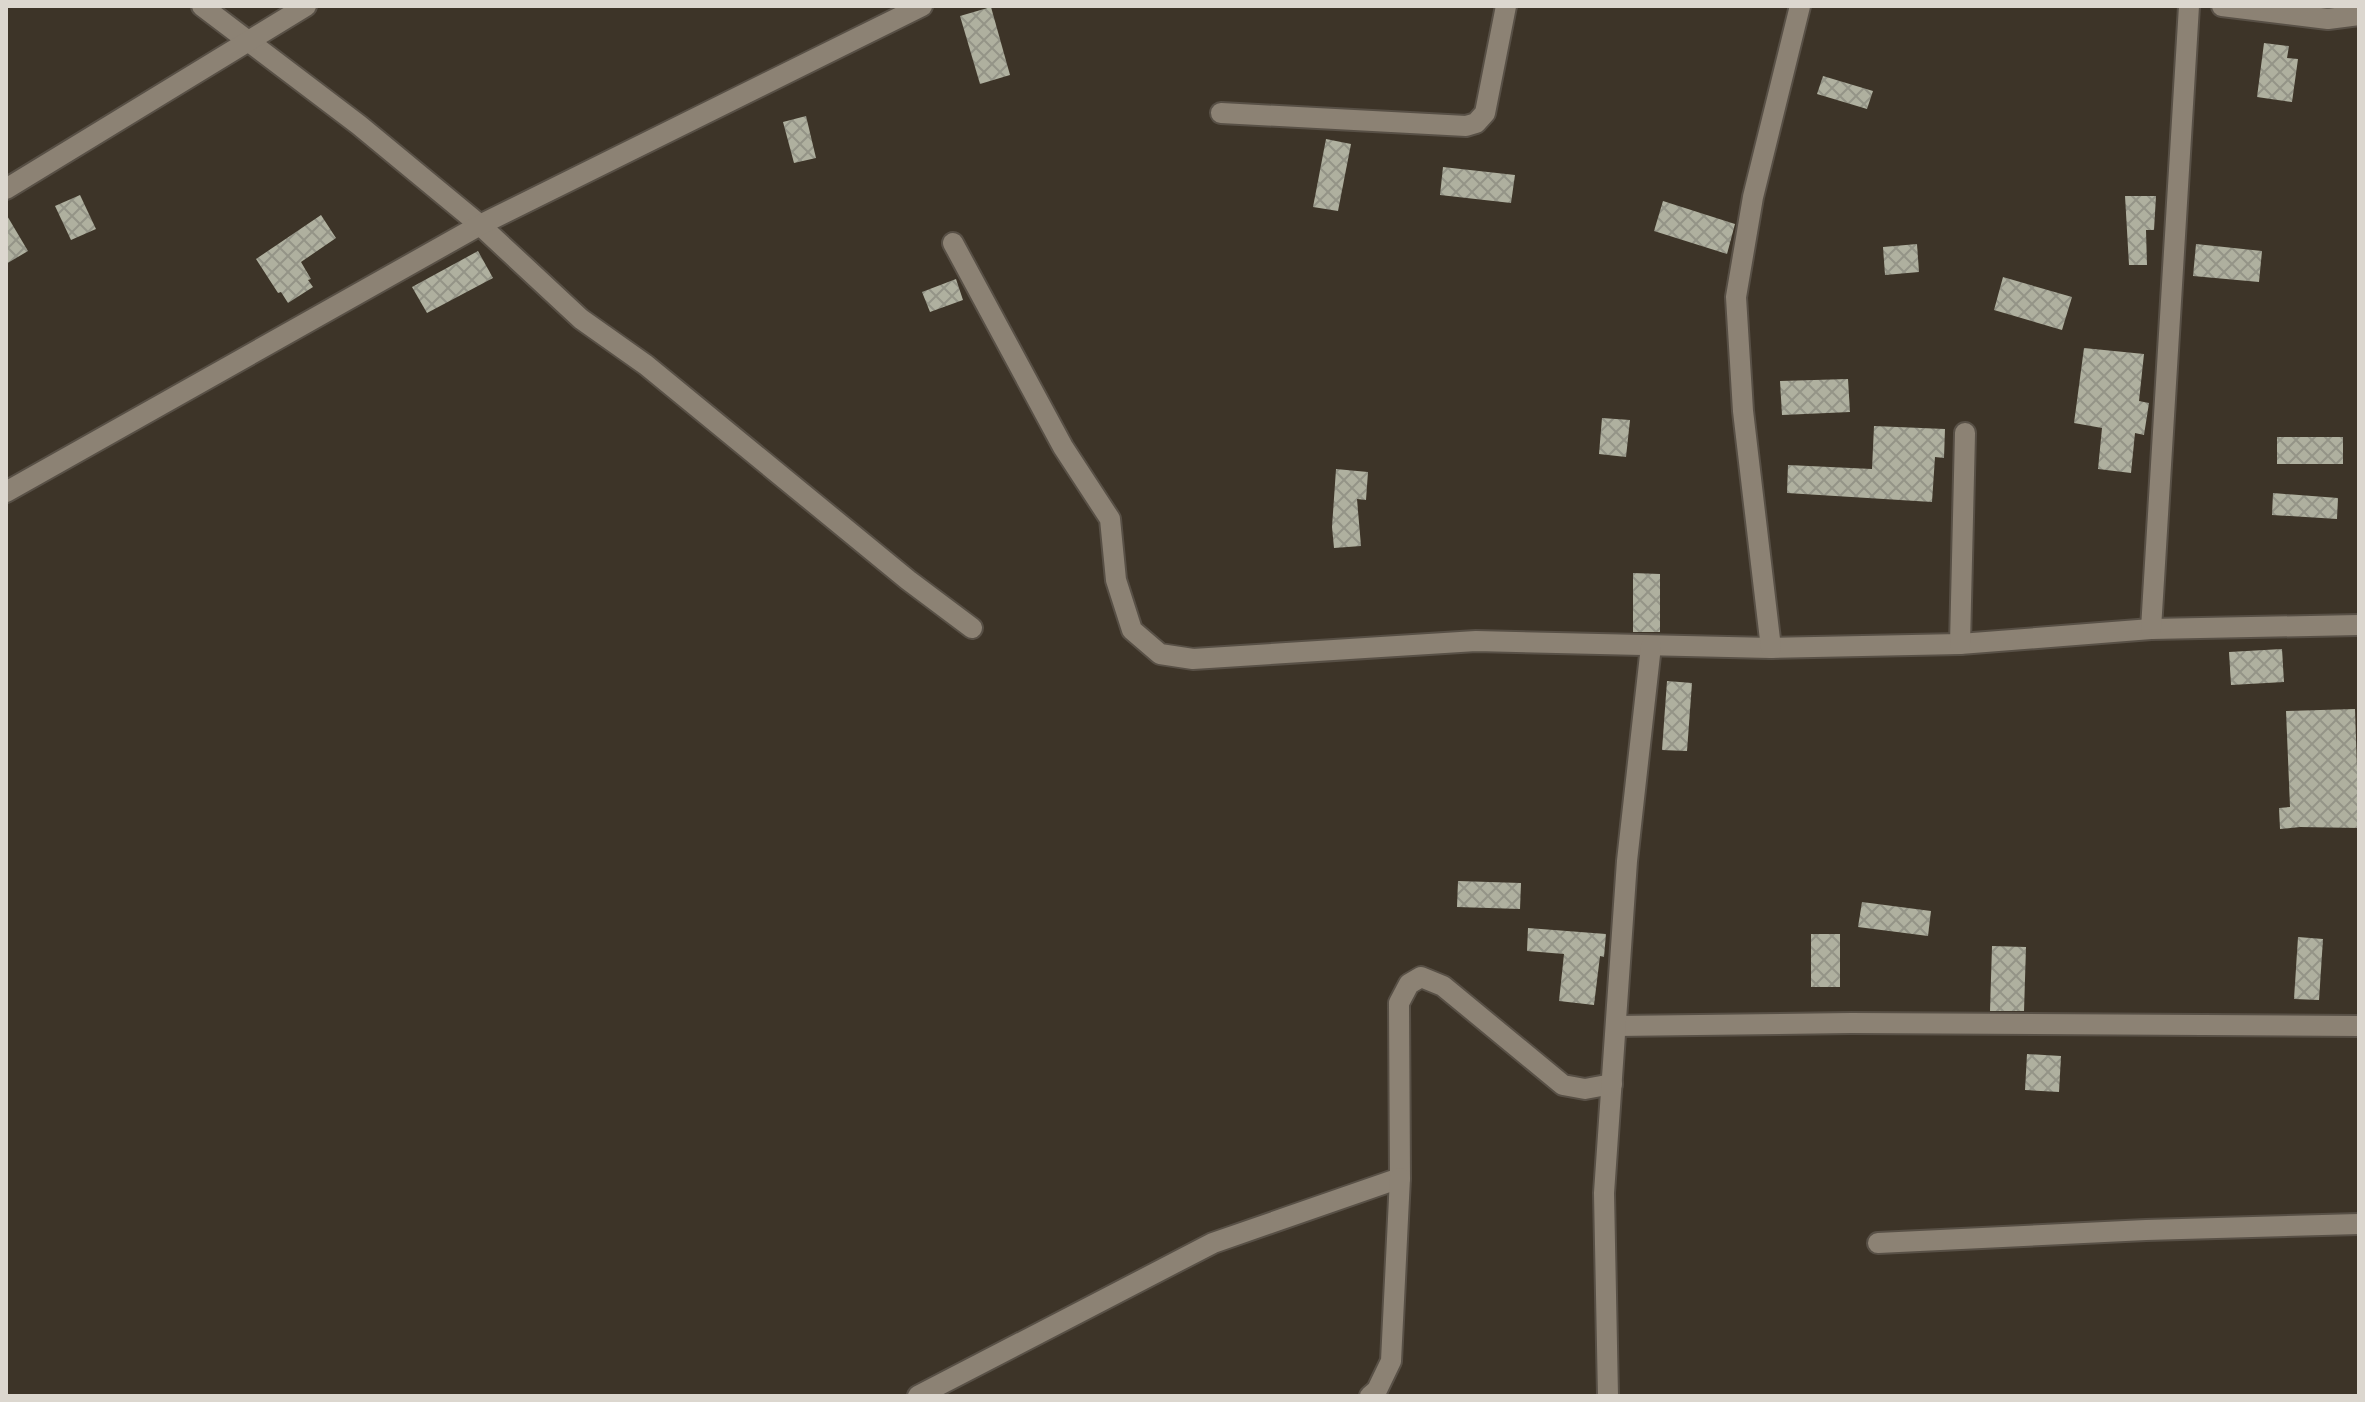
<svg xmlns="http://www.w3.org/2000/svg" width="2365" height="1402" viewBox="0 0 2365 1402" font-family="'Asap Condensed',sans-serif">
  <defs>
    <pattern id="building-cross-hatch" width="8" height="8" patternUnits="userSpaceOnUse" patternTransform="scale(2)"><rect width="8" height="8" fill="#afb09f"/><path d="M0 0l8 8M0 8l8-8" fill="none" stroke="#949487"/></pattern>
  </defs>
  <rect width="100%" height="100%" fill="#3d3428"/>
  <!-- building -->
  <g fill="url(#building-cross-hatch)">
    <polygon points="991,7 1010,75 980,84 960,16"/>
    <polygon points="2264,43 2289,46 2287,58 2298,59 2292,102 2257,97"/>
    <polygon points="1823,76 1873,91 1867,109 1817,94"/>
    <polygon points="806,116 816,158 794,163 783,122"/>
    <polygon points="1326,139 1351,144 1338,211 1313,207"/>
    <polygon points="1443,167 1515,175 1511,203 1440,195"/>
    <polygon points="80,195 96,229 71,240 55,206"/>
    <polygon points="2125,196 2156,196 2154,230 2146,230 2147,265 2129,265"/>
    <polygon points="1663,201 1735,224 1727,254 1654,231"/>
    <polygon points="6,214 28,251 6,264"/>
    <polygon points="321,215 336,238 301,262 311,279 308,280 313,287 288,303 281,292 278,293 256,259"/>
    <polygon points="1917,244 1919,272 1885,275 1883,247"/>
    <polygon points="2196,244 2262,251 2259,282 2193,276"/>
    <polygon points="478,251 493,278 427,313 412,287"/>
    <polygon points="2003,277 2072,297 2062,330 1994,310"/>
    <polygon points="956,279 963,300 930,312 922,292"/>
    <polygon points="2084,348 2144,354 2139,401 2149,403 2144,435 2135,433 2131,473 2098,469 2102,428 2074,423"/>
    <polygon points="1848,379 1850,412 1782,415 1780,381"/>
    <polygon points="1602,418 1630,420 1626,457 1599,454"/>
    <polygon points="1874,426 1945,429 1944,458 1935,457 1932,502 1787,493 1788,465 1872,469"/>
    <rect x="2277" y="437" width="66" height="27"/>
    <polygon points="1336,469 1368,472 1366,500 1357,499 1361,546 1334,548 1332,527"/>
    <polygon points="2273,493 2338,498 2337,519 2272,515"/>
    <polygon points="1633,573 1660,574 1660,632 1633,632"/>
    <polygon points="2282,649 2284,682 2231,685 2229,652"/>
    <polygon points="1667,681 1692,683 1687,751 1662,750"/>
    <polygon points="2355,709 2359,828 2300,827 2280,829 2279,808 2290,807 2286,711"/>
    <polygon points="1458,881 1521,883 1520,909 1457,907"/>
    <polygon points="1862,902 1931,911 1928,936 1858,927"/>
    <polygon points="1528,928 1606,934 1604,957 1600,956 1594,1005 1559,1001 1564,954 1527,951"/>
    <rect x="1811" y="934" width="29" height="53"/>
    <polygon points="2298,937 2323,939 2319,1000 2294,999"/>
    <polygon points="1992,946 2026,947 2024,1011 1990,1011"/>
    <polygon points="2027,1054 2061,1056 2059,1092 2025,1090"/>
  </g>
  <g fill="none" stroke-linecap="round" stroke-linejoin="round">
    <!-- minor casing -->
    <g stroke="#585046" stroke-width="24">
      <g id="minor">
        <polyline points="202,6 359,125 480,225 581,319 646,365 908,580 972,628"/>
        <polyline points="2222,6 2328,19 2359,15"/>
        <polyline points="1221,113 1466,126 1476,123 1485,113 1506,6"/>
        <polyline points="6,189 306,6"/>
        <polyline points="953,243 1063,447 1110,519 1116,580 1132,630 1160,654 1193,659 1476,641 1771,648 1960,644 2151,629 2359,625"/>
        <polyline points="6,492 480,225 922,6"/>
        <polyline points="2151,629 2189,6"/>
        <polyline points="1960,644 1965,433"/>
        <polyline points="1771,648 1743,411 1736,297 1753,197 1800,6"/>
        <polyline points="1616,1026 1851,1023 2359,1026"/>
        <polyline points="1878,1243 2146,1230 2359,1224"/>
        <polyline points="918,1396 1213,1243 1400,1178 1399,1003 1409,984 1421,977 1443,986 1563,1085 1585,1089 1612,1084"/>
        <polyline points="1370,1396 1377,1390 1391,1361 1400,1178"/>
        <polyline points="1608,1396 1604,1193 1627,861 1651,646"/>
      </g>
    </g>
    <!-- minor -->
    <use href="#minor" stroke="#8c8274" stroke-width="20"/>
  </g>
  <!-- border -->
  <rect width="2365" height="1402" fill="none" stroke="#dcd7cf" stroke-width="16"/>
</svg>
